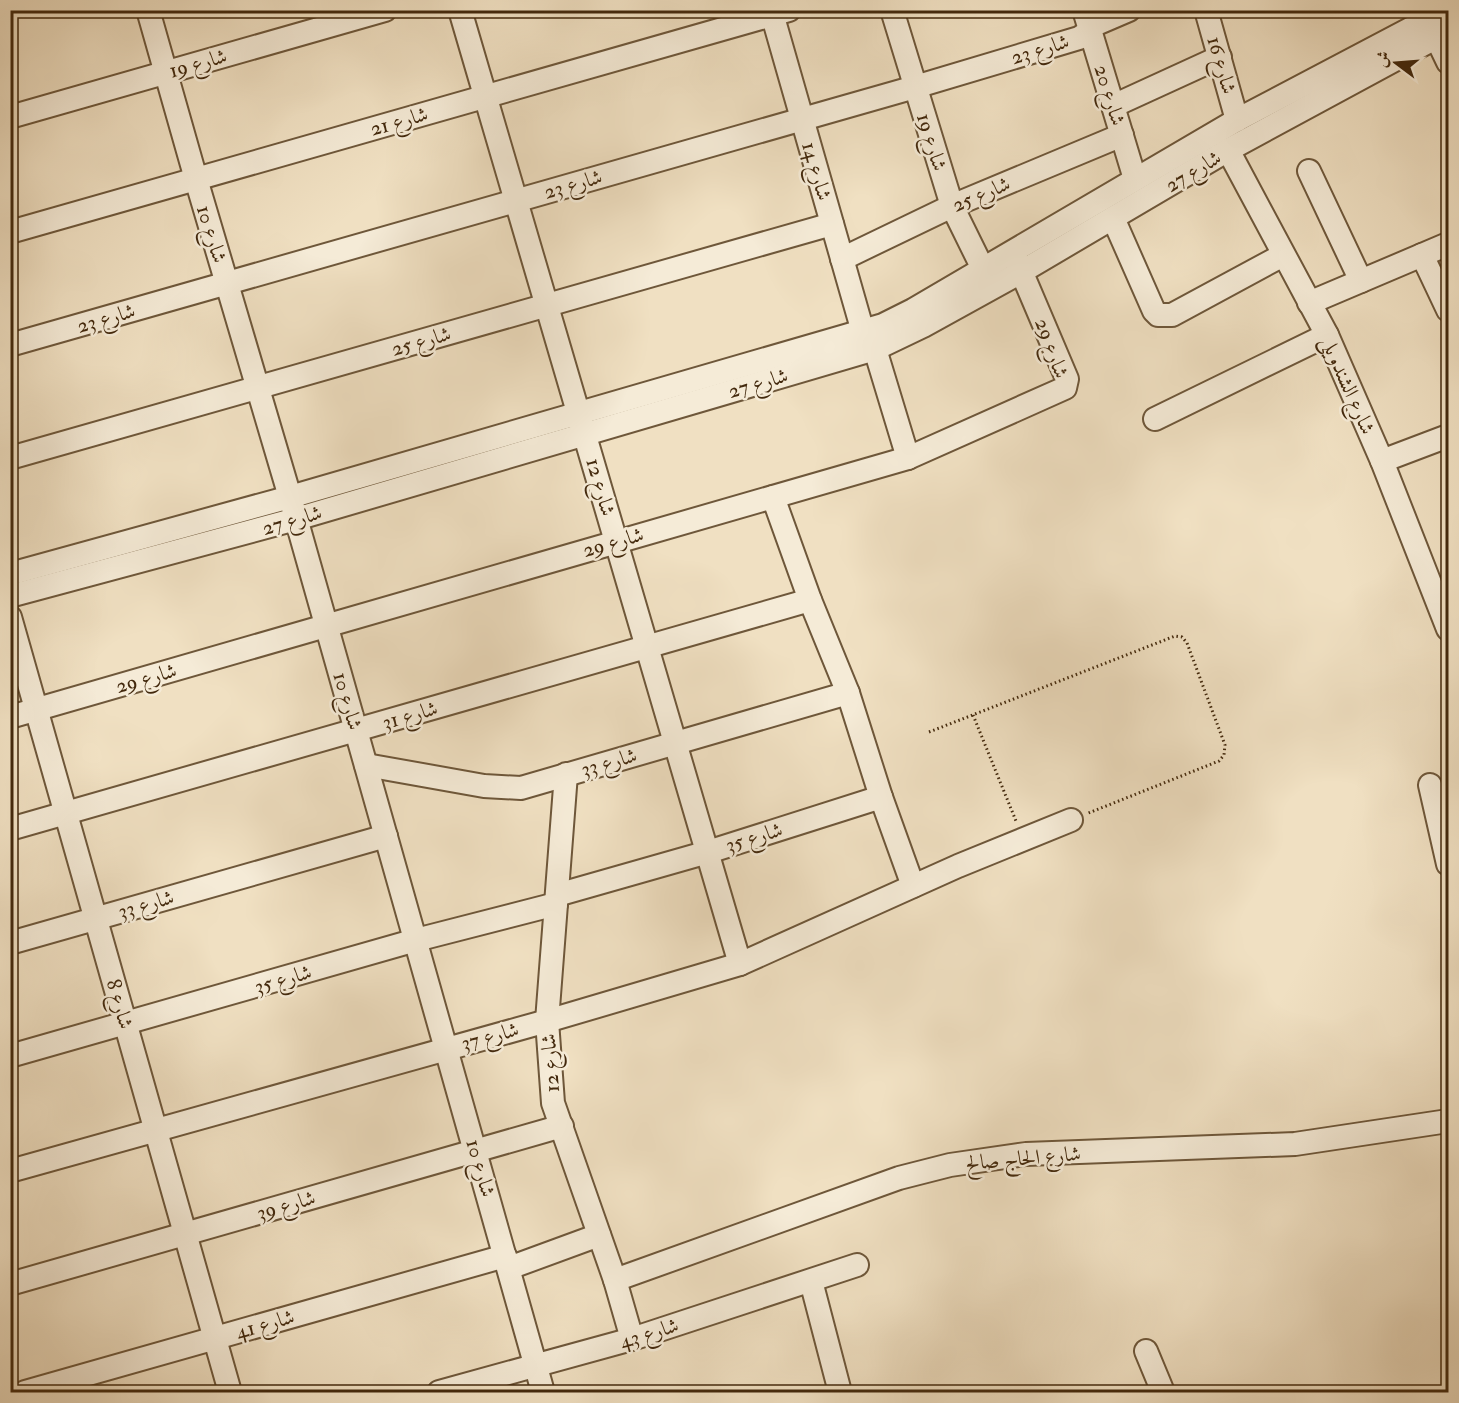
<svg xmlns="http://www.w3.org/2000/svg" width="1459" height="1403" viewBox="0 0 1459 1403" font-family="'IM FELL Double Pica',Amiri,serif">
  <rect width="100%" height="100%" fill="#f0e0c2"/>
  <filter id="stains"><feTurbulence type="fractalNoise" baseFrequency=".00333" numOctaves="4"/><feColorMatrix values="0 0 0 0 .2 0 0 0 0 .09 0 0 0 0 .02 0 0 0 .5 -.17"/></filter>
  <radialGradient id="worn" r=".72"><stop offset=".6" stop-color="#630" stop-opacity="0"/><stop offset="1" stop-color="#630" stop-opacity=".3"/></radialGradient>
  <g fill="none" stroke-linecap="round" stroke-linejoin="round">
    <!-- minor casing -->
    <g stroke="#6e573a" stroke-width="26">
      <g id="minor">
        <polyline points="148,10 196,179 290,497 543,1392"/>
        <polyline points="460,10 740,964"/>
        <polyline points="771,10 863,332"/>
        <polyline points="892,10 952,206 983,269"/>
        <polyline points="1084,10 1135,179"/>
        <polyline points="1206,10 1237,120"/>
        <polyline points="1436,37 1448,62"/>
        <polyline points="1113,106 1220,57"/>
        <polyline points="10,117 385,10"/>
        <polyline points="1228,150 1327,335 1382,461 1448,629"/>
        <polyline points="1309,171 1361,281"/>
        <polyline points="1113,218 1154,311 1158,315 1172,315 1283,255"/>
        <polyline points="10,232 789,10"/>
        <polyline points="1422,255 1448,310"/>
        <polyline points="842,259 952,206 1122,135"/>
        <polyline points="1309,303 1448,244"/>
        <polyline points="10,345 915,87 1079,38 1090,31 1094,25 1129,10"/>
        <polyline points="875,349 908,458"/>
        <polyline points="1155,419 1327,335"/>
        <polyline points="10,458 832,224"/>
        <polyline points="1382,461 1448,436"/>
        <polyline points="773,497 810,600 848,693 881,797 913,886"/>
        <polyline points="10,574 290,497 883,325 913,310 1237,120 1446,10"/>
        <polyline points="10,596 296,519 875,349 923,326 1021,272 1228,150 1448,31"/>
        <polyline points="10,617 230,1392"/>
        <polyline points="10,717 908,458 1065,388 1067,379 1016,259"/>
        <polyline points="366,765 484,786 521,788 848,693"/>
        <polyline points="566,774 547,1021 553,1103 615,1280 632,1339"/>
        <polyline points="1430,785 1448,864"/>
        <polyline points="10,829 810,600"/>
        <polyline points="557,895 708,852 881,797"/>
        <polyline points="10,943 386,836"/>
        <polyline points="10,1056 416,940 556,904"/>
        <polyline points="10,1171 547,1021 740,964 958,866 1071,820"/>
        <polyline points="509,1268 599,1235"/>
        <polyline points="615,1280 899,1178 950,1165 1026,1154 1295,1144 1448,1121"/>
        <polyline points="811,1281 840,1392"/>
        <polyline points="10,1284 562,1126"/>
        <polyline points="1146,1351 1163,1392"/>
        <polyline points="25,1392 505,1256"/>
        <polyline points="439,1392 632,1339 857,1265"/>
      </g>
    </g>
    <!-- path -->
    <g stroke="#43290d" stroke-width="3" stroke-dasharray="1.5 3" stroke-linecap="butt">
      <polyline points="973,715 1016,821"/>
      <polyline points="929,732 1175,636 1182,637 1187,643 1225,745 1224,755 1219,761 1086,814"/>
    </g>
    <!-- minor -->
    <use href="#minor" stroke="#f5ebd7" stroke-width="22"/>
  </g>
  <g text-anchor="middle" stroke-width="5" stroke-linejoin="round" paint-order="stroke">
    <!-- street labels -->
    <g font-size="21" fill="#43290d" stroke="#f5ebd7">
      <text transform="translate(1040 49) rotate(-17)" y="7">شارع 23</text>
      <text transform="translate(198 63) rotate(-16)" y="7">شارع 19</text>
      <text transform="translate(1222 65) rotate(74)" y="7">شارع 16</text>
      <text transform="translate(1110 95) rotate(73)" y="7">شارع 20</text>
      <text transform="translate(399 121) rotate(-16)" y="7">شارع 21</text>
      <text transform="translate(932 142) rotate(73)" y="7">شارع 19</text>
      <text transform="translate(817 171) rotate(74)" y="7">شارع 14</text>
      <text transform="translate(1193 171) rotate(-31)" y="7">شارع 27</text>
      <text transform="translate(573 184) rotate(-16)" y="7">شارع 23</text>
      <text transform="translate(981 194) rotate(-23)" y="7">شارع 25</text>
      <text transform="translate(212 234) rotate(73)" y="7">شارع 10</text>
      <text transform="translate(106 318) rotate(-16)" y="7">شارع 23</text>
      <text transform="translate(421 341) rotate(-16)" y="7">شارع 25</text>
      <text transform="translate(1052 348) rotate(70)" y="7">شارع 29</text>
      <text transform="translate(758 383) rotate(-16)" y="7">شارع 27</text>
      <text transform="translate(1348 385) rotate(66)" y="7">شارع الشندويلى</text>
      <text transform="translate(601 487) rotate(74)" y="7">شارع 12</text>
      <text transform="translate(292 520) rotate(-16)" y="7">شارع 27</text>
      <text transform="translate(613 542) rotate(-16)" y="7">شارع 29</text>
      <text transform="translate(146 678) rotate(-16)" y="7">شارع 29</text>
      <text transform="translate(348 701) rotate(74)" y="7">شارع 10</text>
      <text transform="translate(410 715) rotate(-16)" y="7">شارع 31</text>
      <text transform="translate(609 762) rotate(-16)" y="7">شارع 33</text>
      <text transform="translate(754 837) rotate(-17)" y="7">شارع 35</text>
      <text transform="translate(146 904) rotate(-16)" y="7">شارع 33</text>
      <text transform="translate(283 979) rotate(-16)" y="7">شارع 35</text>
      <text transform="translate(120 1004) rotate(74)" y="7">شارع 8</text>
      <text transform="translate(490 1036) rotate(-15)" y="7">شارع 37</text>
      <text transform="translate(550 1063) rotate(-94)" y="7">شارع 12</text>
      <text transform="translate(1023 1158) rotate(-5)" y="7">شارع الحاج صالح</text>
      <text transform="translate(481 1168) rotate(74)" y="7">شارع 10</text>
      <text transform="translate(286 1205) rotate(-16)" y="7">شارع 39</text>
      <text transform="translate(265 1324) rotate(-16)" y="7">شارع 41</text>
      <text transform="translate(649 1333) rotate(-17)" y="7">شارع 43</text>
    </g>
  </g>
  <!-- margin -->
  <rect width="1459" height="1403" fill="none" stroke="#f0e0c2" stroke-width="36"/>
  <rect x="12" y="12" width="1435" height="1379" fill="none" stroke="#43290d" stroke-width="3"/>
  <rect x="18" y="18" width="1423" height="1367" fill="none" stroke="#43290d" stroke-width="1.5"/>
  <!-- north arrow -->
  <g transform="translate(1396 63) rotate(286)" stroke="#f5ebd7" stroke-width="4.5" paint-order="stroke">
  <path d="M0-4.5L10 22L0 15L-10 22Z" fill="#43290d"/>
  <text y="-9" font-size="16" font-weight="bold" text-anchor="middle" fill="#43290d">ش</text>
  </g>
  <rect width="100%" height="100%" filter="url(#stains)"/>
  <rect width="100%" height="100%" fill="url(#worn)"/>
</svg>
